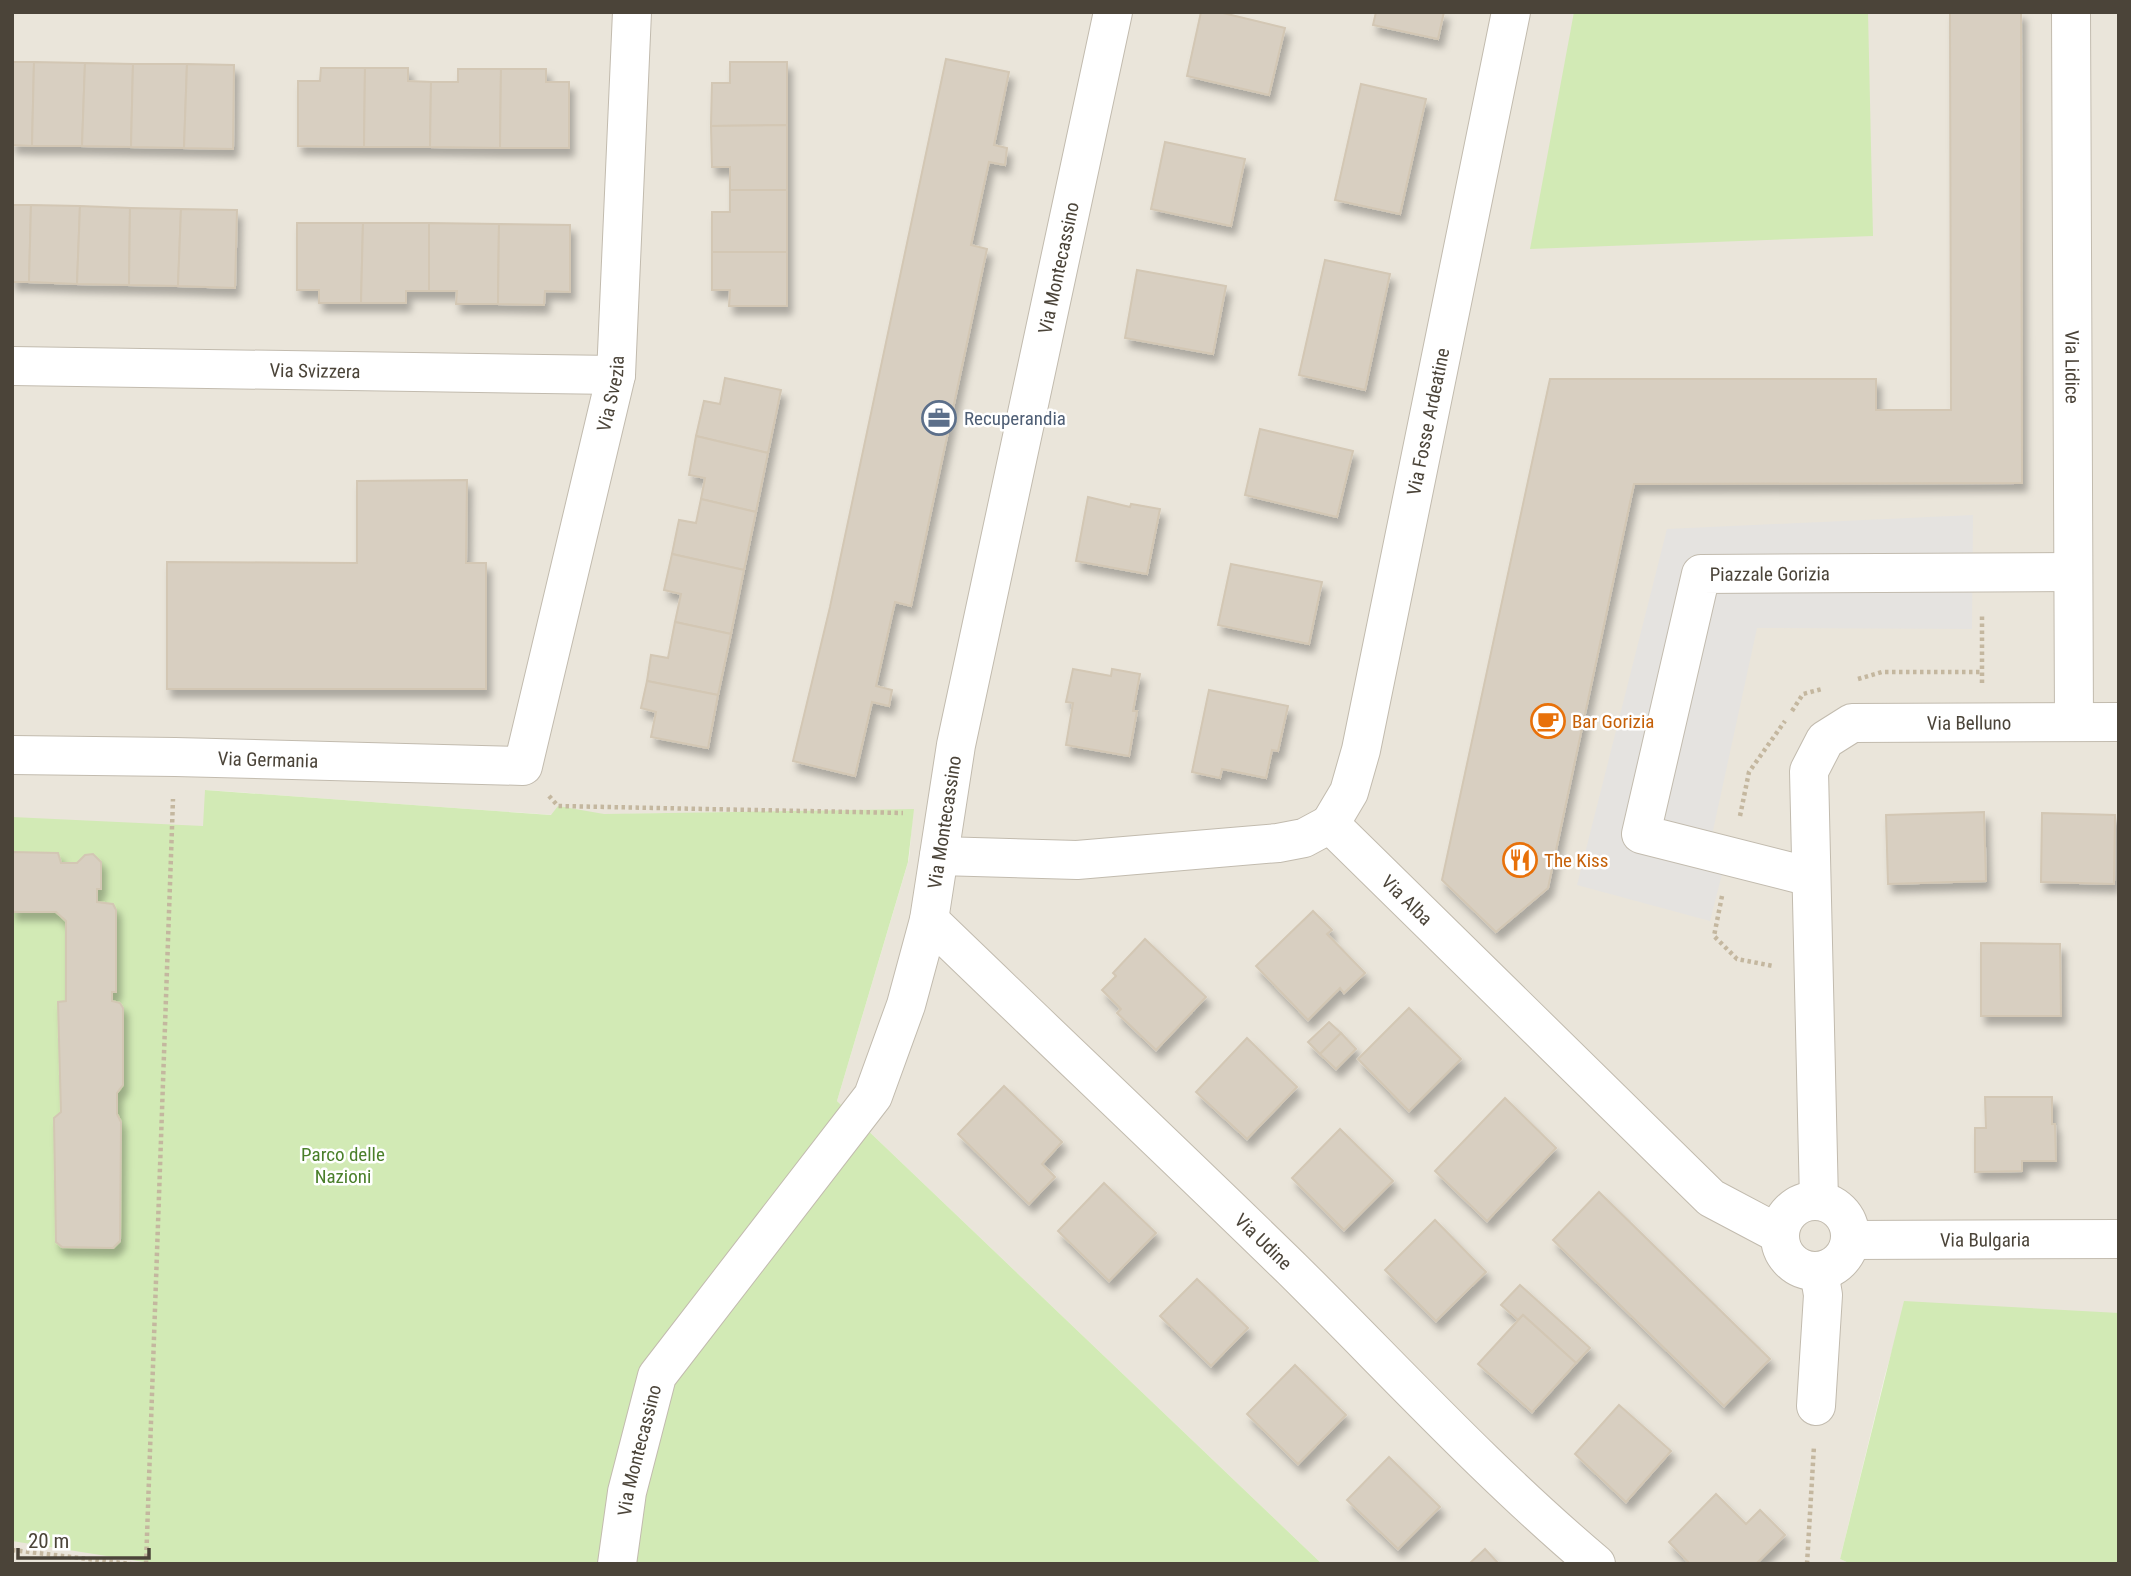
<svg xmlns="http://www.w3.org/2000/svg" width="2131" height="1576" viewBox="0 0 2131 1576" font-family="'Roboto Condensed',sans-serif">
  <defs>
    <filter id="shadow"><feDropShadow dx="4.5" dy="8" stdDeviation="3.5" flood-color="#0004"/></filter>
  </defs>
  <rect width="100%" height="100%" fill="#f6f3ec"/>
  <!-- residential -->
  <polygon fill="#eae5da" points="12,12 2119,12 2119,1319 1902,1317 1885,1375 1840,1559 1852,1564 1322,1564 837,1101 909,859 913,810 553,815 206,790 178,1564 12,1564"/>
  <!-- green -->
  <g fill="#d2eab5">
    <polygon points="1574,12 1868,12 1873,236 1530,249"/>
    <polygon points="205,790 551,815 558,806 604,814 914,809 908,862 837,1101 1322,1564 157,1564 12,1541 12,817 203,826"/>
    <polygon points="1904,1301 2119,1313 2119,1564 1851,1564 1840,1559"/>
  </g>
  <!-- parking -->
  <polygon fill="#e5e3e0" points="1973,515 1972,629 1757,628 1712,835 1731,839 1710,921 1577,885 1667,529"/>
  <!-- building -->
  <g fill="#d8cfc1" stroke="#d3c7b4" stroke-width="2" filter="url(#shadow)">
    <polygon points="1201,12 1219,12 1285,28 1269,95 1187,76"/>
    <polygon points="1376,12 1444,12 1438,39 1373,25"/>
    <polygon points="1950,12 2021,12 2022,483 1634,484 1548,888 1496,932 1442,880 1550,379 1876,379 1876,410 1951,410"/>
    <polygon points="946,59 1009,72 994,145 1007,148 1005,165 989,162 971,245 987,249 911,606 895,602 876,686 892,690 889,706 872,702 855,776 793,761 830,607"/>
    <polygon points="12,62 34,62 32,146 12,145"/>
    <polygon points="34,62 85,63 82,146 32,146"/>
    <polygon points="730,62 787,62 787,125 711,126 712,83 730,83"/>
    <polygon points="85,63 133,64 131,147 82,146"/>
    <polygon points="133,64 187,64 184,148 131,147"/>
    <polygon points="187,64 234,65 233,149 184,148"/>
    <polygon points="321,68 365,68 364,147 298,146 298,81 320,81"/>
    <polygon points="365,68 408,68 408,81 431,82 430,147 364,147"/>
    <polygon points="458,69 501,69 500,148 430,147 431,82 458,82"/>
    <polygon points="501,69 546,69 546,82 569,82 569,148 500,148"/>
    <polygon points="1361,84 1426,99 1400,214 1335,200"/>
    <polygon points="787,125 787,190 730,190 730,167 712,167 711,126"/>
    <polygon points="1165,142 1245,159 1231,226 1151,209"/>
    <polygon points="730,190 787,190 787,252 712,252 712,212 730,212"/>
    <polygon points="12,205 31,205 29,282 12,282"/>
    <polygon points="31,205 80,206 77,284 29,282"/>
    <polygon points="80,206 130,208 129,285 77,284"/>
    <polygon points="130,208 181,209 178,286 129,285"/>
    <polygon points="181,209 237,210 235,288 178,286"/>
    <polygon points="297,223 363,223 361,303 319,303 319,290 297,290"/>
    <polygon points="363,223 429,223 429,291 406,291 406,303 361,303"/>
    <polygon points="429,223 499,224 498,304 456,304 457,291 429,291"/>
    <polygon points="499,224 570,225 570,292 545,291 544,305 498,304"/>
    <polygon points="712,252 787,252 787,306 729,306 730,290 712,290"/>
    <polygon points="1325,260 1390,274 1365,390 1299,375"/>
    <polygon points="1137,270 1226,286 1213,354 1125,338"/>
    <polygon points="725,378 781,390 768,453 696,436 704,401 720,404"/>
    <polygon points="1260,429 1353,451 1337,517 1245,495"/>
    <polygon points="696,436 768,453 756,512 701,499 705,478 689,475"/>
    <polygon points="467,480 466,563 486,563 486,689 167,689 167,562 357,563 357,481"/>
    <polygon points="1088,497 1130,507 1131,504 1160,509 1147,574 1076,561"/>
    <polygon points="701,499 756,512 744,570 672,554 679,520 696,523"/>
    <polygon points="672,554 744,570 731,634 675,622 681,594 664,590"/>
    <polygon points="1231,564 1322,582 1309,644 1218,625"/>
    <polygon points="675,622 731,634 718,695 647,681 651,655 668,658"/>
    <polygon points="1073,669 1111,676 1112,669 1140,674 1133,711 1137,711 1129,756 1066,745 1073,703 1066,702"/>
    <polygon points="647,681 718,695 708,748 651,737 656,712 641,708"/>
    <polygon points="1209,690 1288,706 1278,751 1272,750 1266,778 1222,769 1220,778 1192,772"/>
    <polygon points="1984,812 1986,881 1888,884 1886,815"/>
    <polygon points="2042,813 2115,815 2114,884 2041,882"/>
    <polygon points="12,852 58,853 61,863 77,863 85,855 93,854 101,862 101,889 97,889 97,902 113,904 116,910 116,992 112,992 112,1001 120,1003 123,1008 123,1085 117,1093 117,1114 121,1122 120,1241 113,1248 62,1247 56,1242 54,1118 61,1112 58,1002 66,1001 66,921 56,912 12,912"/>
    <polygon points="1313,911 1332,930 1327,934 1365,973 1344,993 1340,988 1308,1020 1256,966"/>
    <polygon points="1145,939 1206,997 1156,1050 1117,1013 1121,1009 1102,990 1116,976 1113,973"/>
    <polygon points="1981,943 2060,944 2061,1016 1981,1016"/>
    <polygon points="1409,1008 1461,1059 1409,1111 1358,1059"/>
    <polygon points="1329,1022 1341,1033 1320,1054 1308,1042"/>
    <polygon points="1341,1033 1356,1049 1336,1069 1320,1054"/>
    <polygon points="1247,1038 1297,1087 1247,1139 1196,1092"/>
    <polygon points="1004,1086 1062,1142 1042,1164 1055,1177 1029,1204 958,1134"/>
    <polygon points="1985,1097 2052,1097 2052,1124 2055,1124 2056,1161 2022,1161 2022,1171 1975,1172 1975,1128 1986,1128"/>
    <polygon points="1505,1098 1556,1148 1487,1221 1435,1171"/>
    <polygon points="1340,1129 1393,1181 1344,1230 1292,1178"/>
    <polygon points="1104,1183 1156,1233 1109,1281 1058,1231"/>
    <polygon points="1599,1192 1770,1359 1724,1406 1553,1240"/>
    <polygon points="1435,1220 1486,1272 1436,1321 1385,1270"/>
    <polygon points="1197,1279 1248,1328 1211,1366 1160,1316"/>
    <polygon points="1520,1285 1590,1348 1576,1363 1523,1315 1518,1320 1501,1305"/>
    <polygon points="1523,1315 1576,1363 1532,1412 1478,1364"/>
    <polygon points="1295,1365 1346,1415 1298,1464 1247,1414"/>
    <polygon points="1619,1405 1671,1451 1626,1502 1575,1454"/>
    <polygon points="1389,1457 1440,1507 1398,1549 1347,1500"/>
    <polygon points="1716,1494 1746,1524 1760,1510 1785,1535 1756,1564 1690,1564 1669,1542"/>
    <polygon points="1485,1549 1499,1564 1469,1564"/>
  </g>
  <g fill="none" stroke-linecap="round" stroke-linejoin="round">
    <!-- minor casing -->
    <g stroke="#c2bbae" stroke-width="40">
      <g id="minor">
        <path id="s1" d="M 2071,12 L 2074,722"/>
        <path id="s2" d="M 12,366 L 616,375"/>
        <path id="s3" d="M 12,755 L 175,757 L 523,766 L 616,375 L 632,12"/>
        <path id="s4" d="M 1330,824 L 1349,792 L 1361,750 L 1511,12"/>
        <path id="s5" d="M 939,856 L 1077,860 L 1278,843 L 1304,838 L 1330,824 L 1711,1198 L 1779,1234"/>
        <path id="s6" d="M 1811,877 L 1641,834 L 1701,574 L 2073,572"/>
        <path id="s7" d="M 929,920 C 1050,1037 1172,1152 1292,1269 C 1392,1368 1488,1473 1596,1564"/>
        <path id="s8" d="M 1819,1201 L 1809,771 L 1825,740 L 1852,723 L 2119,722"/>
        <circle cx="1815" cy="1236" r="35"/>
        <path id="s9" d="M 1850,1240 L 2119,1239"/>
        <polyline points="1816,1406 1823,1295 1819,1271"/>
        <path id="s10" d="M 617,1564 L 627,1492 L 657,1376 L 873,1096 L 906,1005 L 929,920 L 956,745 L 1113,12"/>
      </g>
    </g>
    <!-- path -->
    <g stroke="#c4b79f" stroke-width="4.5" stroke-dasharray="3.5 3.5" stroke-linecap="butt">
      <polyline points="1858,679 1882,672 1982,672"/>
      <polyline points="1982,683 1982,615"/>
      <polyline points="1792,711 1803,694 1822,689"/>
      <polyline points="549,796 558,806 903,813"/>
      <polyline points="1740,816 1749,772 1785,721"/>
      <polyline points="1722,896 1714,936 1737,959 1773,966"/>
      <polyline points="12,1550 131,1564"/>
      <polyline points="146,1564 173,799"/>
      <polyline points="1807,1564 1814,1446"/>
    </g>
    <!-- minor -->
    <use href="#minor" stroke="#fff" stroke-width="38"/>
  </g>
  <!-- icons -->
  <defs>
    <g id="office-ring" transform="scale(1.75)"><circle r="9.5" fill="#fff" stroke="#5c6f8a" stroke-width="1.5"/><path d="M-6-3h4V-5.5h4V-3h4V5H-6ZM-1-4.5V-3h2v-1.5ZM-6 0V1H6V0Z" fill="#5c6f8a"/></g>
    <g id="cafe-ring" transform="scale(1.75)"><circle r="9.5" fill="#fff" stroke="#e8710a" stroke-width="1.5"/><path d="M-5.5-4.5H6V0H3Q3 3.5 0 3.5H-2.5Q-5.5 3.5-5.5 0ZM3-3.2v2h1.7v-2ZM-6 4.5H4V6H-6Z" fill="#e8710a"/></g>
    <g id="restaurant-ring" transform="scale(1.75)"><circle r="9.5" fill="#fff" stroke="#e8710a" stroke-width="1.5"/><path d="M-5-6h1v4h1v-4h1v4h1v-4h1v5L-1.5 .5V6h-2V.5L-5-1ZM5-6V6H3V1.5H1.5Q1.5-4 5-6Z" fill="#e8710a"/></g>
  </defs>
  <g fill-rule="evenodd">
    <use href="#office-ring" x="939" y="418"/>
    <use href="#cafe-ring" x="1548" y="721"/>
    <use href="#restaurant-ring" x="1520" y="860"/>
  </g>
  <g text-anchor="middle" stroke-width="5" stroke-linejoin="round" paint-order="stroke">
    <!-- street labels -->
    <g font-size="19" fill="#4b4439" stroke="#fff">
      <text dy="7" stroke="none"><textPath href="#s10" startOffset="1396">Via Montecassino</textPath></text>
      <text dy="7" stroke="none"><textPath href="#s1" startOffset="355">Via Lidice</textPath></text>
      <text dy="7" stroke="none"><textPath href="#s2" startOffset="303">Via Svizzera</textPath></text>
      <text dy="7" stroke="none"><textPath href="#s3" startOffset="894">Via Svezia</textPath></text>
      <text dy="7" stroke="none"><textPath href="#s4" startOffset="416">Via Fosse Ardeatine</textPath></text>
      <text dy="7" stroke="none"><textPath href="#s6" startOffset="511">Piazzale Gorizia</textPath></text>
      <text dy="7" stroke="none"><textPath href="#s8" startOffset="614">Via Belluno</textPath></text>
      <text dy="7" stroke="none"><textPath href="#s3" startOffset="256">Via Germania</textPath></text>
      <text dy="7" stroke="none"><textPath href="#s10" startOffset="830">Via Montecassino</textPath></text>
      <text dy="7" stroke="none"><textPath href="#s5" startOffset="504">Via Alba</textPath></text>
      <text dy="7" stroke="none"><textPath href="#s9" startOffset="135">Via Bulgaria</textPath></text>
      <text dy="7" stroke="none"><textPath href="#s7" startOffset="464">Via Udine</textPath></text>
      <text dy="7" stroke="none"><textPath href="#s10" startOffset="116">Via Montecassino</textPath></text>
    </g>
    <!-- service labels -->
    <g font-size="19" fill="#4e5e75" stroke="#fff" text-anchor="start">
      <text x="964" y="425">Recuperandia</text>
    </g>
    <!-- food labels -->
    <g font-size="19" fill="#c56008" stroke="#fff" text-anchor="start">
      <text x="1572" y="728">Bar Gorizia</text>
      <text x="1544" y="867">The Kiss</text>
    </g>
    <!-- park labels -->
    <g font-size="19" fill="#4a7f2a" stroke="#fff">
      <text x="343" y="1161">Parco delle<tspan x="343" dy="22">Nazioni</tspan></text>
    </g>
  </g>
  <!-- border -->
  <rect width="2131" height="1576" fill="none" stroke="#4b4439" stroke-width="28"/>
  <!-- scale -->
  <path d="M18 1548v10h131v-10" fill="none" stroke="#4b4439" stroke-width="3.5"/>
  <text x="28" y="1548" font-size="21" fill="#4b4439" stroke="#ffffff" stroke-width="5" paint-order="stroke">20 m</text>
</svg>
